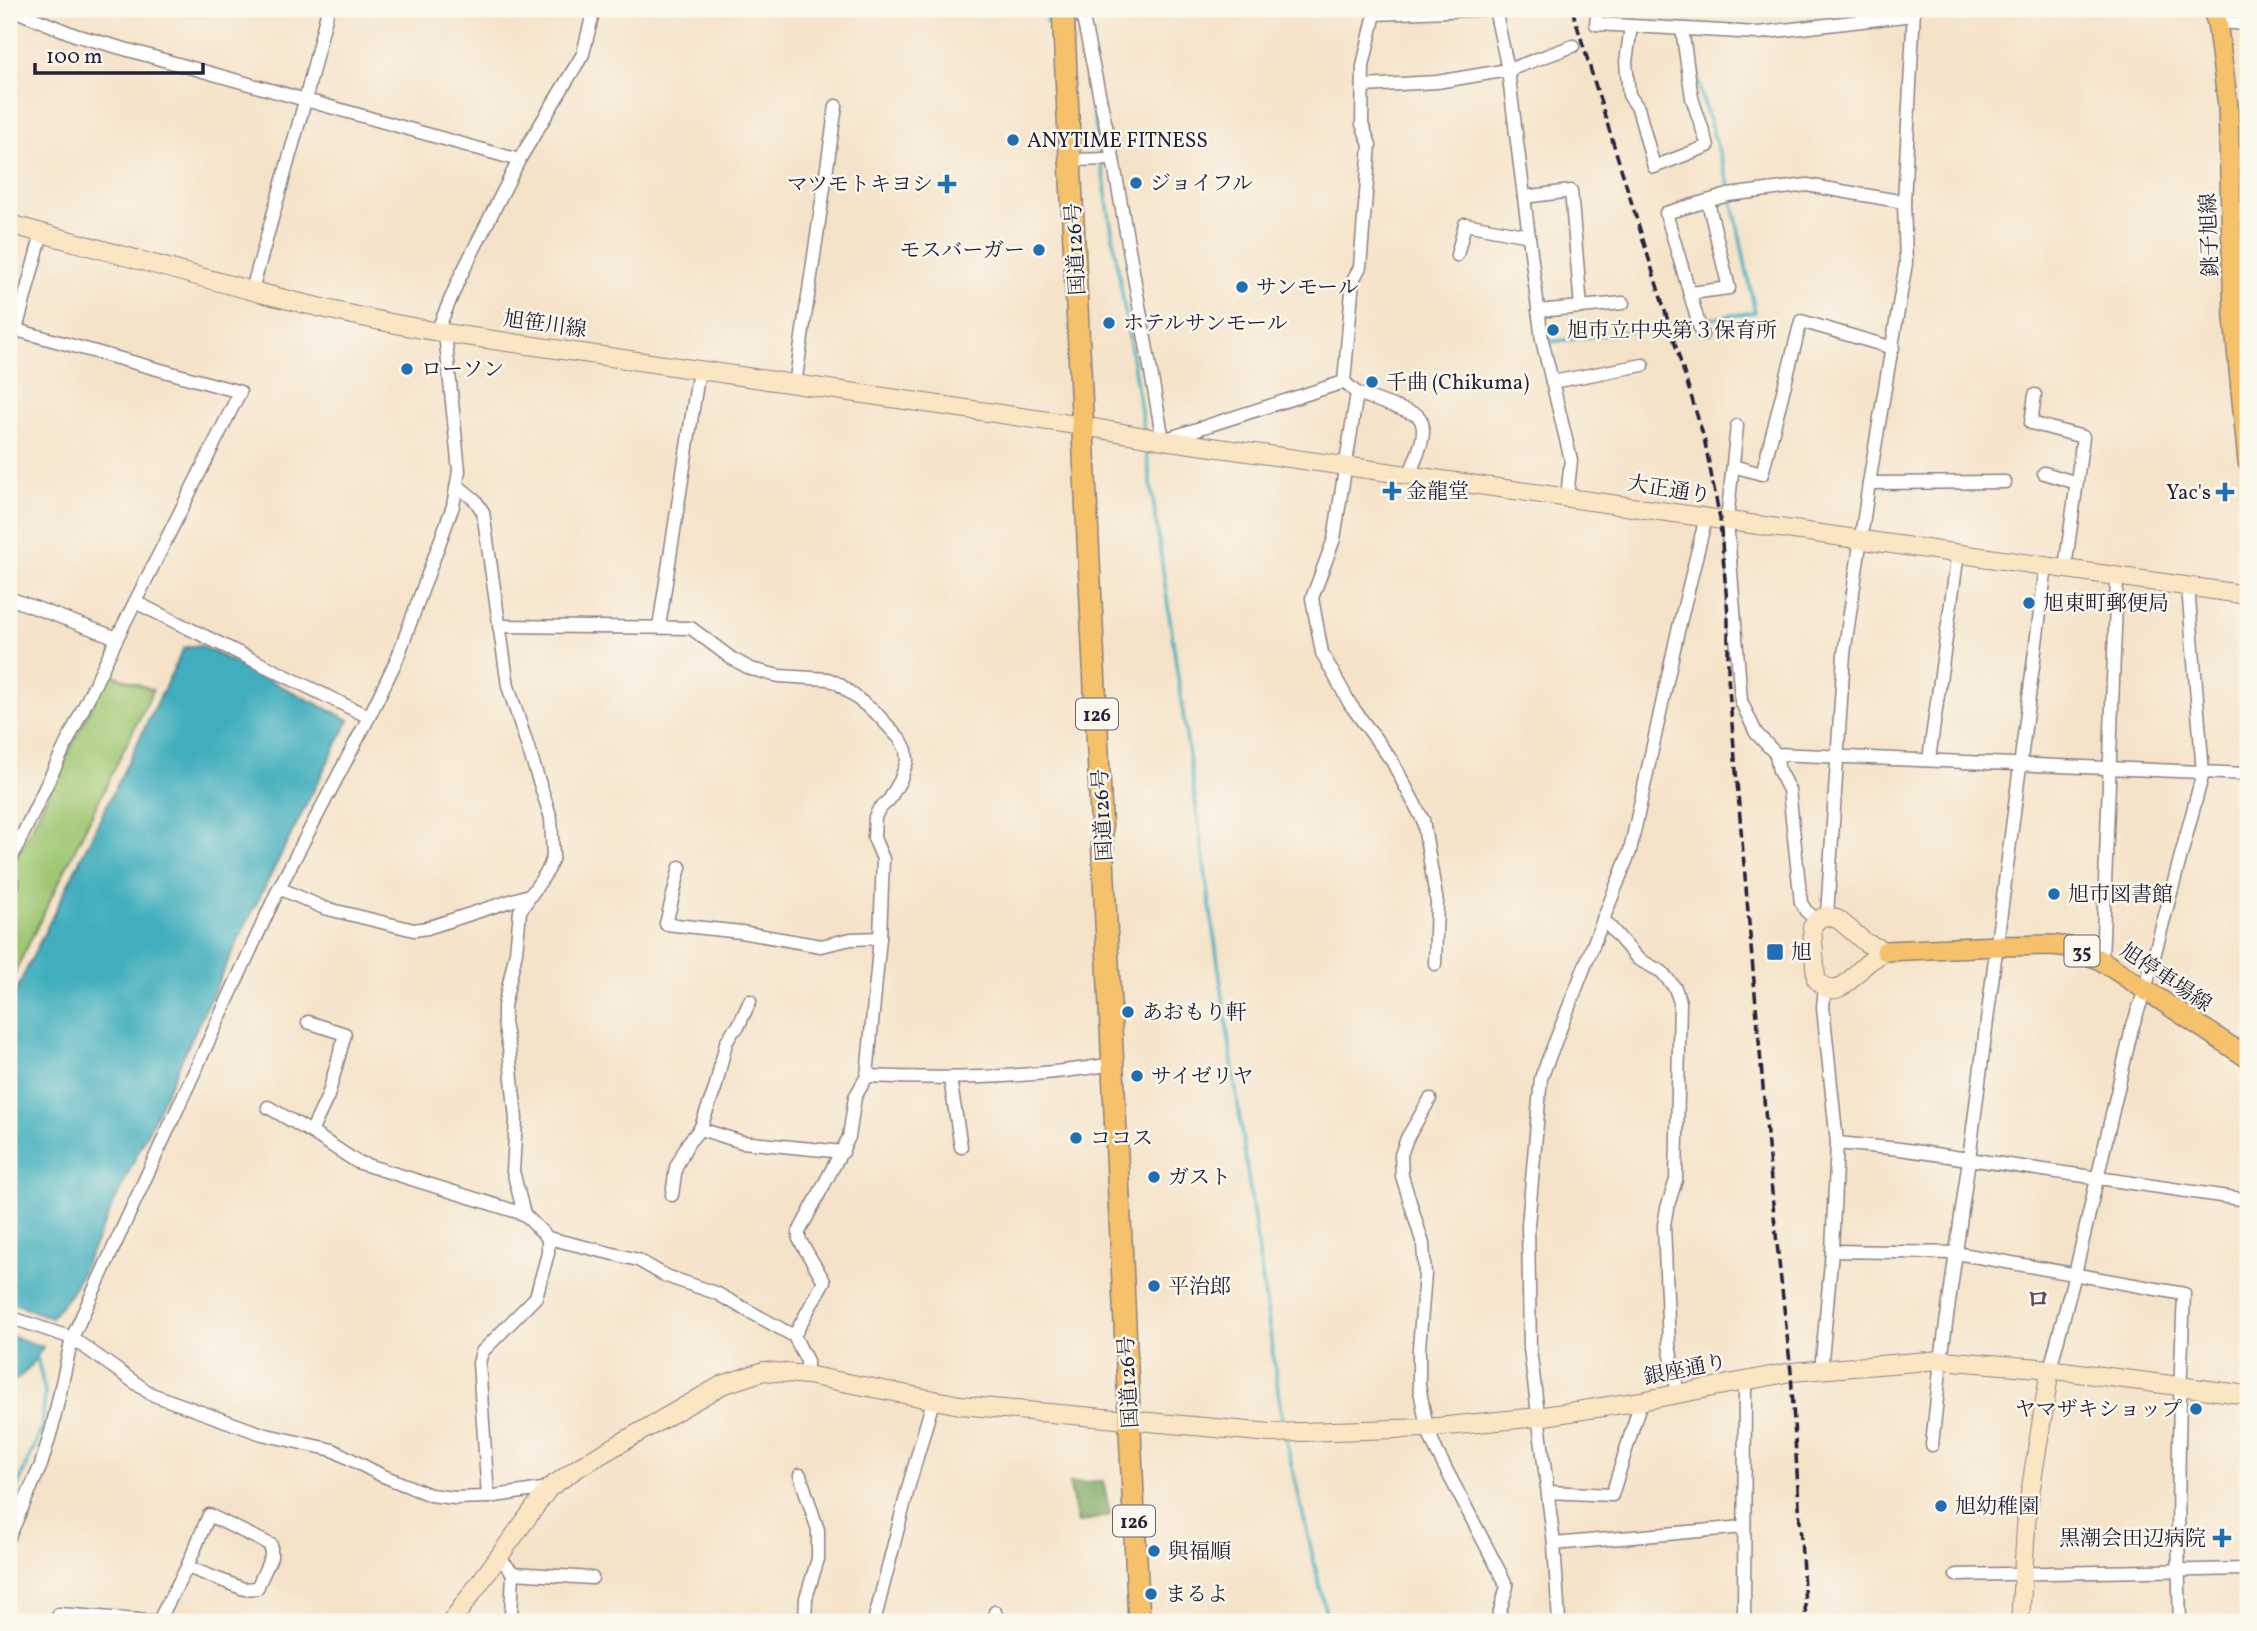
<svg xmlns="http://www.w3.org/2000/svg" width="2257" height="1631" viewBox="0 0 2257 1631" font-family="Vollkorn,'Noto Serif JP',serif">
  <rect width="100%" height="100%" fill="#fbf7ec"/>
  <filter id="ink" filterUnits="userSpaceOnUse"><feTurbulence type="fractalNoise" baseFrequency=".0143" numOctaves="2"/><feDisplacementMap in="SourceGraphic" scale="14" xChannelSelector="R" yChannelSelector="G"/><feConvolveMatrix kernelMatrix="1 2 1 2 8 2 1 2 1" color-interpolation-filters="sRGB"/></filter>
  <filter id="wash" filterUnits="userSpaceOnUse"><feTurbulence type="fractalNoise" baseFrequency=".00686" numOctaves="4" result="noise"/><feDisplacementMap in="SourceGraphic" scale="28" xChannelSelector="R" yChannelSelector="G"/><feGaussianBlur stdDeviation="1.57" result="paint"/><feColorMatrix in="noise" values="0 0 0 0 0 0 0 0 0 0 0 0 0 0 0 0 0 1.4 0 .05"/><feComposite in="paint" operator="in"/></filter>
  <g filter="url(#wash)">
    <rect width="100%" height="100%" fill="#f5e3c9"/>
    <!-- green -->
    <polygon fill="#9fc772" stroke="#607456" stroke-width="2" points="108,673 153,690 9,984 9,904 18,882 9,877 9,873"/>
    <!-- forest -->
    <polygon fill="#7fac64" stroke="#506750" stroke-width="2" points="1103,1481 1110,1515 1078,1523 1069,1483"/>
    <!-- water -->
    <g fill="#3faebd" stroke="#30687c" stroke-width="2">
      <polygon points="199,645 349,720 240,936 72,1292 51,1318 9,1301 9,1005 184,648"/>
      <path d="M 9,1335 L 43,1347 C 33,1362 25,1376 9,1384 Z"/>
    </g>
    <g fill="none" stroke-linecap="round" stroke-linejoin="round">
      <!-- stream -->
      <g stroke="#3faebd" stroke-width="3.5">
        <polyline points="1046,9 1046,22 1055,22"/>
        <polyline points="1080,34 1100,155"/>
        <polyline points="1690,34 1701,94 1731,191"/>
        <polyline points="1101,162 1144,431"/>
        <polyline points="1701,320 1755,312 1732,198"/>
        <polyline points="1550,342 1694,322"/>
        <polyline points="1145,442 1283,1426"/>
        <polyline points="1285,1437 1328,1622"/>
        <polyline points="9,1506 42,1428 45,1392 37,1357"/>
      </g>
    </g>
  </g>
  <g filter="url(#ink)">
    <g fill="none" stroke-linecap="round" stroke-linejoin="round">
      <!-- street casing -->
      <g stroke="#8c8282" stroke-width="15">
        <g id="street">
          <polyline points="11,9 75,35 519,160"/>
          <path d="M 1081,9 L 1113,159 L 1163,440 L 1344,382 L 1357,393 L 1417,415 C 1432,429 1415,458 1410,474"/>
          <polyline points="1598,9 1596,24 1758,33 1913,15"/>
          <polyline points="1375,14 1495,9 1508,70 1542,340 1571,460 1567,497"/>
          <polyline points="2217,22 2248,24"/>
          <polyline points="1631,26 1626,62 1629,95 1638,108 1654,167 1708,146 1692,98 1682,29"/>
          <polyline points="1363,86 1437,82 1508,70 1573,46"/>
          <polyline points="1070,160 1113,159"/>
          <polyline points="1524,197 1571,191 1581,307"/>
          <polyline points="1457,255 1465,224 1529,236"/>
          <polyline points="252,290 305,101 328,9"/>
          <polyline points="1691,293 1729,288 1708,202"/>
          <polyline points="1538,311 1623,303"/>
          <polyline points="9,328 240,392 117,638 9,863"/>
          <polyline points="16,330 42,233"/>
          <polyline points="437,331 459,279 519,160 583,54 594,9"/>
          <polyline points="1702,335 1666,213 1728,195 1807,185 1904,202"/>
          <polyline points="1344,382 1353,280 1360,267 1370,145 1362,124 1363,66 1376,9"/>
          <polyline points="1552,382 1643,365"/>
          <polyline points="795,385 836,106"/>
          <polyline points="1357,393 1334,539 1312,598 1322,653 1350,704 1392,761 1423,820 1437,903 1435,964"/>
          <polyline points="2035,395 2031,423 2083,437 2065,569"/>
          <polyline points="1737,426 1727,520 1741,701 1756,733 1776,754 2248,774"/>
          <polyline points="1733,466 1762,474 1801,321 1893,348"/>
          <polyline points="2044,473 2077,483"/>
          <polyline points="1869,483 2005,482"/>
          <polyline points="458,486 475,500 483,512 508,686 551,818 552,838 553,857 548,870 520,911 516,952 504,1006 504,1023 509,1048 516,1119 513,1171 524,1214"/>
          <polyline points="9,598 117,638"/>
          <polyline points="135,602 369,717"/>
          <polyline points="499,626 691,628 731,658 751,669 779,676 828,679 839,684 877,714 901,740 906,750 907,761 900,781 889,800 879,809 875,817 874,838 883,859 880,938 867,1076 855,1097 849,1137 799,1232 799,1239 824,1281 794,1336"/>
          <polyline points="659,627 699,370"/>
          <polyline points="1776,754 1779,771 1789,790 1801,903 1806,911 1817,920"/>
          <polyline points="1929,759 1958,553"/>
          <polyline points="680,867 666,924 741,932 821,946 851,939 880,938"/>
          <polyline points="9,881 13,884 9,894"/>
          <polyline points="279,888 324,908 414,930 427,928 529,895"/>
          <polyline points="1827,915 1844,654 1869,483 1906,263 1904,202 1914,9"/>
          <polyline points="1603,919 1638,959 1662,972 1675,988 1680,1002 1676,1180 1667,1208 1664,1225 1669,1345 1678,1394"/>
          <polyline points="2102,961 2117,578"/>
          <path d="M 867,1076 C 949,1080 1032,1078 1113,1064"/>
          <polyline points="950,1079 961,1147"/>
          <polyline points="1430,1099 1407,1138 1401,1155 1402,1176 1423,1244 1425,1274 1419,1348 1419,1385 1427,1428 1437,1452 1507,1586 1497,1622"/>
          <polyline points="268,1107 311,1132 328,1096 345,1034 308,1022"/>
          <polyline points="700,1129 742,1142 843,1152"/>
          <polyline points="311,1132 357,1162 524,1214 548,1238 638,1260 666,1276 716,1293 794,1336 807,1361 807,1375"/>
          <polyline points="1837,1143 1900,1149 2248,1200"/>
          <polyline points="672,1195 676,1167 688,1143 700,1129 715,1089 726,1043 733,1031 738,1027 750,1001"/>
          <path d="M 1832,1251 L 1956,1253 L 2184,1294 C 2179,1403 2176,1513 2180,1622"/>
          <polyline points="9,1317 72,1338 151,1394 262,1434 333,1450 381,1475 430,1495 455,1498 488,1497 549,1488"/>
          <polyline points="2050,1369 2075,1274 2132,1028 2145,990 2203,773 2188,587"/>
          <polyline points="1821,1371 1832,1251 1837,1143 1823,1007 1825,987"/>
          <polyline points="1932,1445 1941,1360 1969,1159 2046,566"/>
          <polyline points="800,1475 818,1530 818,1559 806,1598 805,1622"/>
          <polyline points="1548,1492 1612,1495 1641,1401"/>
          <polyline points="488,1497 479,1363 482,1352 536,1297 548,1253 548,1238"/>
          <polyline points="9,1537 41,1465 52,1428 72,1338 279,888 369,717 397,659 453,506 459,471 445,333"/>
          <polyline points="1554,1544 1744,1527"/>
          <polyline points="498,1556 513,1573 511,1615 513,1622"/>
          <polyline points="513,1573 592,1578"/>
          <polyline points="1956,1575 2248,1569"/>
          <polyline points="995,1612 997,1622"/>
          <polyline points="59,1614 165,1622"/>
          <polyline points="158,1622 187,1567 209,1515 271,1545 271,1557 257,1588 244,1589 187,1567"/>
          <polyline points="874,1622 909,1485 933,1401"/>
          <polyline points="1559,1622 1554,1544 1530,1349 1528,1225 1541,1078 1630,851 1677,635 1706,517"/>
          <polyline points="1744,1622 1745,1380"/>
        </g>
      </g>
      <!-- secondary casing -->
      <g stroke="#8c8282" stroke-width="20">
        <g id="secondary">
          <path d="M 9,224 C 153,263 297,308 445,333 L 1083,426 L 1163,440 L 2248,595"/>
          <path d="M 1827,915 L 1839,920 L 1866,943 L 1886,951 C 1877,956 1869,961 1862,968 C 1847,982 1835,1002 1816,979 L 1812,927 L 1817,920 Z"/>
          <polyline points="451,1622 549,1488 579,1467 722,1385 764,1371 807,1375 960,1405 1271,1433 1427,1428 1538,1417 1641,1401 1791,1372 1941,1360 2040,1368 2248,1395"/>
          <polyline points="2020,1622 2027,1512 2050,1369"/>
        </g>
      </g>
      <!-- primary casing -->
      <g stroke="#8c8282" stroke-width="22">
        <g id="primary">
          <polyline points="2212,9 2217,22 2228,106 2234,318 2248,462"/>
          <polyline points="1886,951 1997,946 2052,945 2070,947 2102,961 2248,1058"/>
        </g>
      </g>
      <!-- highway casing -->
      <g stroke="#8c8282" stroke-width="24">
        <polyline id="highway" points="1063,9 1139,1622"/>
      </g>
      <!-- street -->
      <use href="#street" stroke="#fff" stroke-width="12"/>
      <!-- secondary -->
      <use href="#secondary" stroke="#fbe6c4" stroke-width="18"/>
      <!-- primary -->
      <use href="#primary" stroke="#f5c16b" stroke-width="19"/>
      <!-- highway -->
      <use href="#highway" stroke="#f5c16b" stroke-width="21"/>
      <!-- rail -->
      <polyline stroke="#22223b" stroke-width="3.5" stroke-dasharray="10 5" stroke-linecap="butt" points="1572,9 1704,438 1720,519 1728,615 1728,677 1774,1216 1791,1372 1806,1622"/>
    </g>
  </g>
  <!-- markers -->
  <g fill="#1f6fb2" stroke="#fbf7ec" stroke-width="2.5">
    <circle cx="1013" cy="140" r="7"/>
    <circle cx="1136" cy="183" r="7"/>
    <path d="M943.5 173.5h7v7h7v7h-7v7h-7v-7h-7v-7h7z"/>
    <circle cx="1039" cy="250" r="7"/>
    <circle cx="1242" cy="287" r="7"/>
    <circle cx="1109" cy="323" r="7"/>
    <circle cx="1553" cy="330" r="7"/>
    <circle cx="407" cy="369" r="7"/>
    <circle cx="1372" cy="382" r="7"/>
    <path d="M1388.5 480.5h7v7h7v7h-7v7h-7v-7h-7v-7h7z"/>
    <path d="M2221.5 481.5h7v7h7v7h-7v7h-7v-7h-7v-7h7z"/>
    <circle cx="2029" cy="603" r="7"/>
    <circle cx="2054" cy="894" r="7"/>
    <rect x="1766" y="943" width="18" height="18" rx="3.5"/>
    <circle cx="1128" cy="1012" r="7"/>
    <circle cx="1137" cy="1076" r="7"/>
    <circle cx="1076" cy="1138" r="7"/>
    <circle cx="1154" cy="1177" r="7"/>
    <circle cx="1154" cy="1286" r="7"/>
    <circle cx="2196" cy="1409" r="7"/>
    <circle cx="1941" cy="1506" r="7"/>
    <path d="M2218.5 1527.5h7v7h7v7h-7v7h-7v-7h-7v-7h7z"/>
    <circle cx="1154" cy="1551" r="7"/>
    <circle cx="1151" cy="1594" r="7"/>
  </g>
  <g text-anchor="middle" stroke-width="5" stroke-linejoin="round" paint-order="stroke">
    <!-- shield labels -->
    <g fill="#fbf7ec" stroke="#636270" stroke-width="2">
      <rect x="1076" y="698.5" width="42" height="31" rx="5"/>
      <rect x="2064.5" y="935.5" width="35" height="31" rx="5"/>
      <rect x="1113" y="1505.5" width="42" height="31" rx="5"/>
    </g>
    <g font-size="19" font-weight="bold" fill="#22223b">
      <text x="1097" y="721">126</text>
      <text x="2082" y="958">35</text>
      <text x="1134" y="1528">126</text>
    </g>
    <!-- poi labels -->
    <g font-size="21" fill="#22223b" stroke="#fbf7ec" text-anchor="start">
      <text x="1027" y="147">ANYTIME FITNESS</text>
      <text x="1150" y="190">ジョイフル</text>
      <text x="933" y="191" text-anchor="end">マツモトキヨシ</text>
      <text x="1025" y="257" text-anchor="end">モスバーガー</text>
      <text x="1256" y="294">サンモール</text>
      <text x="1123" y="330">ホテルサンモール</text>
      <text x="1567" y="337">旭市立中央第３保育所</text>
      <text x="421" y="376">ローソン</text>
      <text x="1386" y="389">千曲 (Chikuma)</text>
      <text x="1406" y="498">金龍堂</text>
      <text x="2211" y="499" text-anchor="end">Yac's</text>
      <text x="2043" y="610">旭東町郵便局</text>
      <text x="2068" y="901">旭市図書館</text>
      <text x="1791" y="959">旭</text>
      <text x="1142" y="1019">あおもり軒</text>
      <text x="1151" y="1083">サイゼリヤ</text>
      <text x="1090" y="1145">ココス</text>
      <text x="1168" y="1184">ガスト</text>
      <text x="1168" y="1293">平治郎</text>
      <text x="2182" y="1416" text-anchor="end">ヤマザキショップ</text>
      <text x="1955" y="1513">旭幼稚園</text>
      <text x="2206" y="1545" text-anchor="end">黒潮会田辺病院</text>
      <text x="1168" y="1558">與福順</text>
      <text x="1165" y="1601">まるよ</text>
    </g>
    <!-- street labels -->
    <g font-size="21" fill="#22223b" stroke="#fbf7ec">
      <text transform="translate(2209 235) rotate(-92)" y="7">銚子旭線</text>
      <text transform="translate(1075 249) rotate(-93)" y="7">国道126号</text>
      <text transform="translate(545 324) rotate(8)" y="7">旭笹川線</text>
      <text transform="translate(1669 489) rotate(9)" y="7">大正通り</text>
      <text transform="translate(1102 815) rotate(-93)" y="7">国道126号</text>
      <text transform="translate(2166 977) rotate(34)" y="7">旭停車場線</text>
      <text transform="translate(1685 1369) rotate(-11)" y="7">銀座通り</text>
      <text transform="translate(1128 1382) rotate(-93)" y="7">国道126号</text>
    </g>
    <!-- quarter labels -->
    <g font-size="24" font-weight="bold" fill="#604d5c" stroke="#fbf7ec">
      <text x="2038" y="1307">ロ</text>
    </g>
  </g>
  <!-- margin -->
  <rect width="2257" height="1631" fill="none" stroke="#fbf7ec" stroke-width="35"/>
  <!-- scale -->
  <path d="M35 63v10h168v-10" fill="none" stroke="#22223b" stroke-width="3.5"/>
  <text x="46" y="63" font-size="21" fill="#22223b" stroke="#fbf7ec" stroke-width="5" paint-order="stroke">100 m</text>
</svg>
